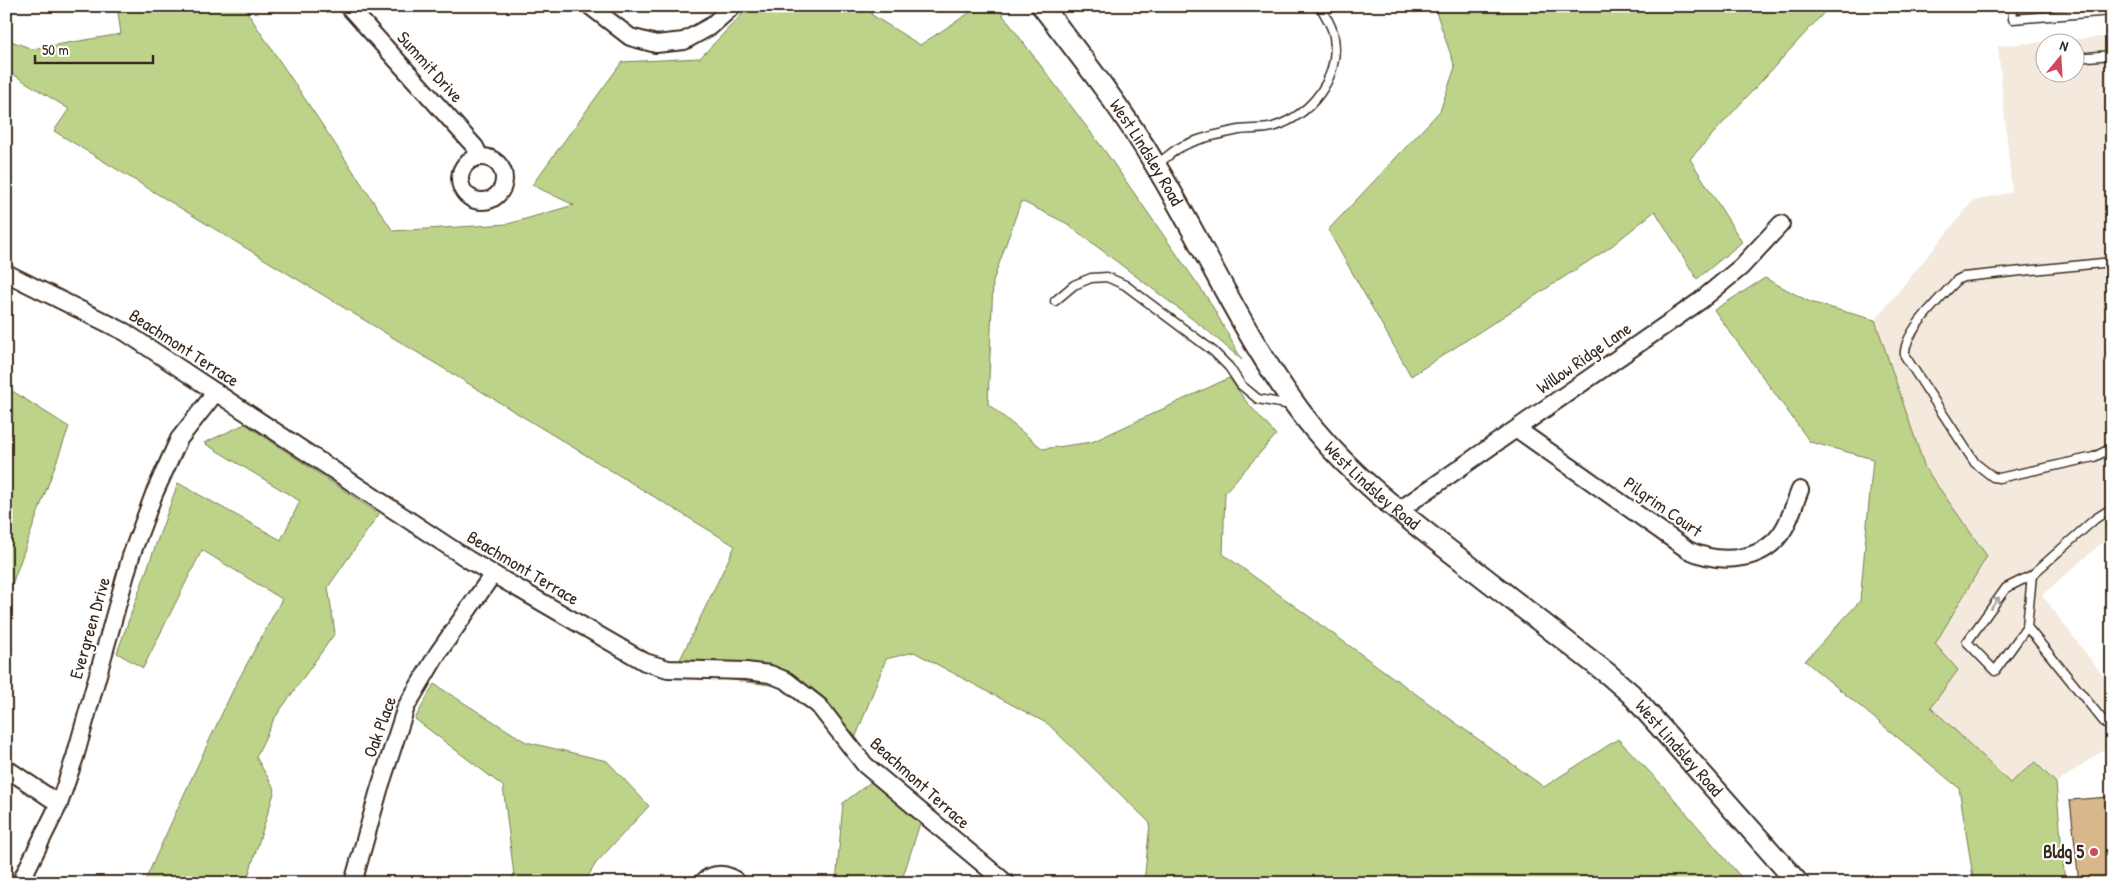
<svg xmlns="http://www.w3.org/2000/svg" width="2118" height="889" viewBox="0 0 2118 889" font-family="'Patrick Hand',sans-serif">
  <rect width="100%" height="100%" fill="#fff"/>
  <filter id="ink" filterUnits="userSpaceOnUse"><feTurbulence type="fractalNoise" baseFrequency=".02" numOctaves="2"/><feDisplacementMap in="SourceGraphic" scale="10" xChannelSelector="R" yChannelSelector="G"/><feConvolveMatrix kernelMatrix="1 2 1 2 8 2 1 2 1" color-interpolation-filters="sRGB"/></filter>
  <g filter="url(#ink)">
    <!-- built -->
    <path fill="#f3e9dc" fill-rule="evenodd" d="M 2112,36 L 2112,534 L 2042,595 L 2112,688 L 2112,744 L 2056,783 L 2035,762 L 2010,783 L 1931,707 L 1935,644 L 1987,556 L 1925,468 L 1875,320 L 1973,201 L 2012,192 L 1998,46 ZM 2046,42 L 2076,42 L 2076,72 L 2046,72 Z"/>
    <!-- green -->
    <g fill="#bdd38a" stroke="#7c7e54">
      <polygon points="117,6 243,6 393,231 508,224 574,205 532,185 622,62 700,58 750,6 870,6 872,15 920,45 980,6 996,6 1107,154 1210,302 1242,360 1208,331 1066,223 1021,201 993,281 988,404 1043,449 1092,442 1229,378 1245,400 1276,435 1225,492 1223,554 1544,787 1618,739 1664,787 1746,883 1144,883 1150,823 1048,724 914,652 886,659 851,749 799,689 674,672 735,546 54,131 69,109 6,70 6,39 32,49 121,34"/>
      <polygon points="1434,6 1830,6 1690,159 1742,242 1697,279 1655,211 1609,248 1411,376 1328,230 1440,111 1455,67"/>
      <polygon points="1765,278 1810,302 1875,320 1925,468 1987,556 1935,644 1958,670 1931,707 2010,783 2035,762 2056,783 2065,883 1974,883 1959,788 1805,661 1860,601 1873,459 1810,442 1714,310"/>
      <polygon points="6,387 69,427 6,601"/>
      <polygon points="245,424 379,514 328,587 335,633 274,719 256,757 275,790 246,883 144,883 187,788 234,688 282,599 202,550 143,668 117,653 178,483 281,540 300,501 204,443"/>
      <polygon points="434,684 526,742 607,761 649,806 596,863 584,883 509,883 514,875 503,786 415,719"/>
      <polygon points="875,779 921,820 901,883 836,883 843,803"/>
    </g>
    <!-- building -->
    <polygon fill="#d8b78b" stroke="#3b2a1e" points="2109,797 2112,824 2112,879 2079,883 2070,800"/>
    <g fill="none" stroke-linecap="round" stroke-linejoin="round">
      <!-- service casing -->
      <g stroke="#3b2a1e" stroke-width="11">
        <g id="service">
          <polyline points="2012,6 2013,19 2112,11"/>
          <polyline points="2076,58 2112,55"/>
          <path d="M 1156,165 C 1163,160 1170,154 1177,149 C 1195,139 1219,134 1239,130 C 1250,128 1262,130 1273,127 C 1311,115 1340,79 1334,37 C 1333,27 1325,15 1320,6"/>
          <path d="M 2112,262 L 1963,277 L 1957,280 C 1941,298 1902,333 1905,356 L 1975,463 L 1993,477 L 1999,478 L 2094,457 L 2112,448"/>
          <polyline points="1055,301 1074,285 1091,278 1107,277 1125,285 1213,351 1229,367 1241,385 1258,399 1291,405"/>
          <polyline points="2027,627 1995,671 1967,642 2006,588 2032,575"/>
          <polyline points="2105,723 2027,627 2032,575 2095,519 2112,508"/>
        </g>
      </g>
      <!-- minor casing -->
      <g stroke="#3b2a1e" stroke-width="20">
        <g id="minor">
          <polyline points="348,6 475,147 480,157"/>
          <polyline points="590,6 630,37 656,44 684,41 711,26 733,6"/>
          <circle cx="482" cy="179" r="22"/>
          <polyline points="6,273 125,332 469,560 645,662 668,669 746,671 770,674 787,681 819,706 865,765 1006,883"/>
          <path d="M 1517,429 L 1688,550 C 1721,565 1766,562 1785,527 C 1791,516 1795,502 1800,490"/>
          <polyline points="1398,511 1700,301 1741,267 1781,224"/>
          <polyline points="6,768 59,804"/>
          <polyline points="20,883 59,804 75,757 131,556 154,494 179,439 216,392"/>
          <polyline points="353,883 379,790 406,707 438,653 493,574"/>
          <path d="M 702,883 C 712,872 728,872 738,883"/>
        </g>
      </g>
      <!-- tertiary casing -->
      <g stroke="#3b2a1e" stroke-width="24">
        <g id="tertiary">
          <path id="s1" d="M 1042,6 C 1082,58 1123,110 1156,166 C 1209,254 1249,350 1314,429 C 1357,481 1411,521 1464,562 C 1512,599 1560,637 1608,674 L 1631,694 L 1798,883"/>
        </g>
      </g>
      <!-- service -->
      <use href="#service" stroke="#fff" stroke-width="8"/>
      <!-- minor -->
      <use href="#minor" stroke="#fff" stroke-width="16"/>
      <!-- tertiary -->
      <use href="#tertiary" stroke="#fff" stroke-width="20"/>
    </g>
    <!-- one-way arrows -->
    <defs><path id="oneway-shaft" d="M-6 0H5M1.5-3L5.5 0L1.5 3" fill="none" stroke-width="1.6" stroke-linecap="round" stroke-linejoin="round" transform="scale(1.25)"/></defs>
    <use stroke="#a79f9a" href="#oneway-shaft" transform="translate(1995 603) rotate(-54)"/>
  </g>
  <!-- markers -->
  <circle fill="#d1495b" stroke="#fff" stroke-width="2" cx="2094" cy="852" r="5"/>
  <g text-anchor="middle" stroke-width="4" stroke-linejoin="round" paint-order="stroke">
    <!-- street labels -->
    <g font-size="18" fill="#3b2a1e" stroke="#fff">
      <text transform="translate(430 67) rotate(48)" y="6">Summit Drive</text>
      <text dy="6" stroke="none"><textPath href="#s1" startOffset="180">West Lindsley Road</textPath></text>
      <text transform="translate(184 348) rotate(33)" y="6">Beachmont Terrace</text>
      <text transform="translate(1584 358) rotate(-35)" y="6">Willow Ridge Lane</text>
      <text dy="6" stroke="none"><textPath href="#s1" startOffset="585">West Lindsley Road</textPath></text>
      <text transform="translate(1663 507) rotate(35)" y="6">Pilgrim Court</text>
      <text transform="translate(523 568) rotate(31)" y="6">Beachmont Terrace</text>
      <text transform="translate(90 628) rotate(-74)" y="6">Evergreen Drive</text>
      <text transform="translate(380 727) rotate(-70)" y="6">Oak Place</text>
      <text dy="6" stroke="none"><textPath href="#s1" startOffset="990">West Lindsley Road</textPath></text>
      <text transform="translate(920 783) rotate(42)" y="6">Beachmont Terrace</text>
    </g>
    <!-- poi labels -->
    <g font-size="18" font-weight="bold" fill="#3b2a1e" stroke="#fff" text-anchor="end">
      <text x="2084" y="858">Bldg 5</text>
    </g>
  </g>
  <!-- margin -->
  <rect width="2118" height="889" fill="none" stroke="#fff" stroke-width="25"/>
  <rect x="12" y="12" width="2093" height="864" fill="none" stroke="#3b2a1e" stroke-width="2" filter="url(#ink)"/>
  <!-- north arrow -->
  <g transform="translate(2060 58) rotate(18)"><circle r="24" fill="#ffffff" stroke="#b1aaa5"/>
  <path d="M0-4L9 19L0 12L-9 19Z" fill="#d1495b"/>
  <text y="-8" font-size="14" font-weight="bold" text-anchor="middle" fill="#3b2a1e">N</text>
  </g>
  <!-- scale -->
  <path d="M35 55v8h118v-8" fill="none" stroke="#3b2a1e" stroke-width="2.5"/>
  <text x="42" y="55" font-size="15" fill="#3b2a1e" stroke="#ffffff" stroke-width="4" paint-order="stroke">50 m</text>
</svg>
